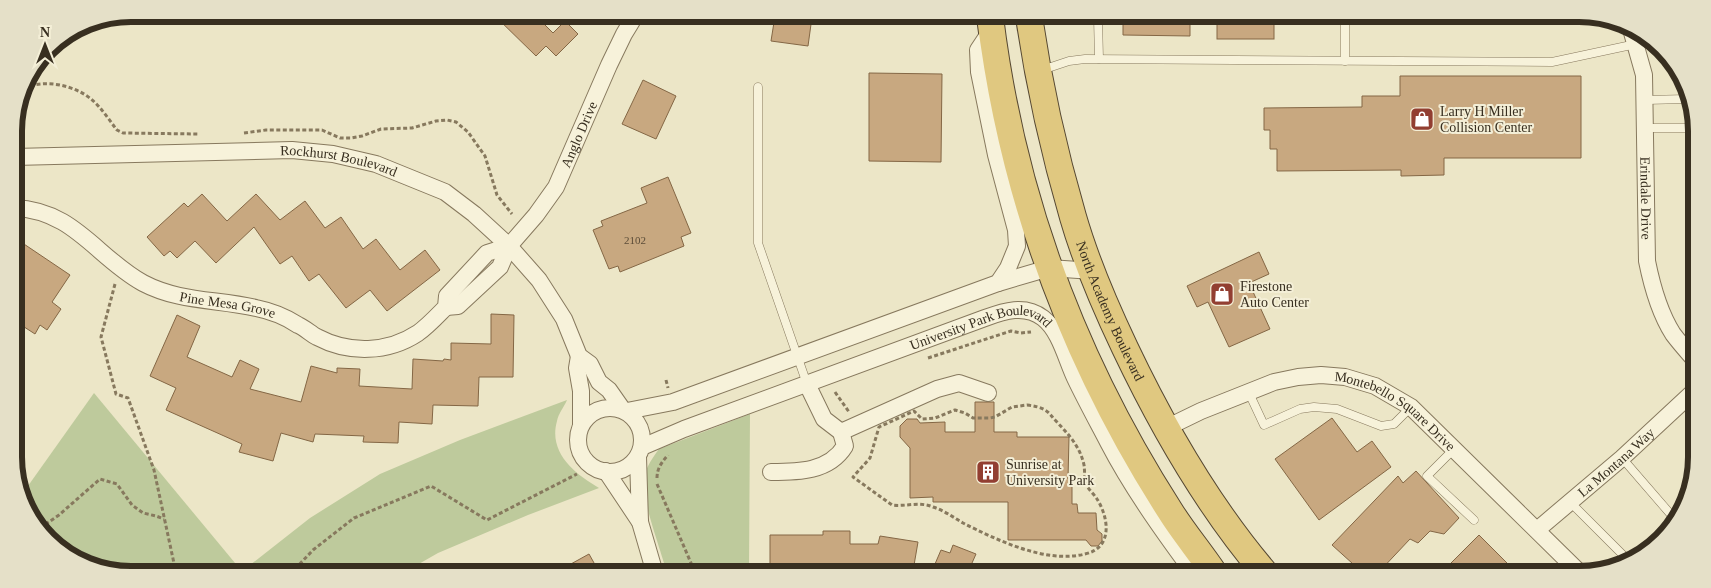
<svg xmlns="http://www.w3.org/2000/svg" width="1711" height="588" viewBox="0 0 1711 588" font-family="'Times New Roman',serif">
  <rect width="100%" height="100%" fill="#ece6c7"/>
  <!-- green -->
  <g fill="#beca9c">
    <polygon points="94,393 240,569 94,568 43,534 23,493"/>
    <path d="M 567,400 C 564,407 558,414 557,421 C 548,453 575,474 599,488 L 528,515 L 438,553 L 410,569 L 245,569 L 310,518 L 380,474 L 460,440 Z"/>
    <path d="M 750,414 L 749,571 L 666,570 C 661,550 639,493 644,476 C 647,466 653,457 659,449 Z"/>
  </g>
  <!-- building -->
  <g fill="#c8a880" stroke="#846745">
    <polygon points="494,15 535,15 553,33 565,21 578,34 556,56 546,46 536,56"/>
    <polygon points="775,16 812,17 808,46 771,41"/>
    <polygon points="1123,18 1190,18 1190,36 1123,35"/>
    <rect x="1217" y="18" width="57" height="21"/>
    <polygon points="869,73 942,74 941,162 869,161"/>
    <polygon points="1400,76 1581,76 1581,158 1444,158 1444,175 1401,176 1401,170 1277,171 1277,149 1270,149 1270,130 1264,130 1264,108 1362,107 1362,96 1400,96"/>
    <polygon points="643,80 676,96 656,139 622,124"/>
    <polygon points="668,177 691,233 681,237 684,246 620,272 618,266 609,269 593,230 603,226 601,221 647,203 641,188"/>
    <polygon points="202,194 227,221 256,194 280,220 305,201 325,228 341,217 363,249 376,239 400,270 425,250 440,270 387,311 370,290 346,308 319,274 309,281 292,256 280,264 254,227 216,263 195,241 177,258 170,251 164,256 147,237 184,203 188,207"/>
    <polygon points="15,238 70,275 52,302 61,309 47,330 40,325 35,334 15,321"/>
    <polygon points="1259,252 1269,274 1249,283 1270,329 1229,347 1208,302 1197,307 1187,286"/>
    <polygon points="491,314 514,315 513,377 479,377 478,406 433,405 432,424 399,422 398,443 363,442 364,436 315,434 313,442 281,433 273,461 239,452 242,444 166,410 176,388 150,376 177,315 200,326 187,357 232,377 240,360 259,369 250,389 301,402 311,366 337,373 337,368 360,369 359,386 412,389 413,359 443,361 444,359 451,360 451,343 491,344"/>
    <polygon points="975,402 994,402 994,432 1017,432 1017,437 1069,437 1068,479 1072,479 1072,504 1077,504 1078,513 1096,513 1097,530 1102,534 1102,541 1098,546 1091,546 1086,540 1008,540 1008,502 933,502 933,497 910,498 910,448 900,437 900,426 907,419 917,419 920,423 945,422 945,432 975,432"/>
    <polygon points="1332,418 1357,452 1372,441 1391,467 1319,520 1275,459"/>
    <polygon points="1416,471 1459,518 1444,534 1430,531 1418,543 1410,539 1378,573 1363,573 1332,545 1398,476 1403,483"/>
    <polygon points="823,531 850,531 850,544 878,544 880,536 918,542 913,571 886,571 862,567 862,571 770,571 770,535 823,535"/>
    <polygon points="1479,535 1518,574 1441,573"/>
    <polygon points="953,545 976,554 968,572 932,571 941,550 950,553"/>
    <polygon points="589,554 598,570 560,570"/>
  </g>
  <g fill="none" stroke-linecap="round" stroke-linejoin="round">
    <!-- service casing -->
    <g stroke="#87795e" stroke-width="9">
      <g id="service">
        <polyline points="1098,18 1099,59"/>
        <polyline points="1345,19 1345,61"/>
        <polyline points="1042,70 1069,61 1085,59 1552,62 1636,44 1645,39"/>
        <polyline points="758,87 758,243 807,384"/>
        <polyline points="1646,100 1686,99"/>
        <polyline points="1646,128 1687,128"/>
        <polyline points="1249,393 1264,425 1300,409 1314,407 1337,409 1381,426 1394,424 1411,407"/>
        <polyline points="1454,449 1427,476 1474,520"/>
        <polyline points="1622,458 1673,517"/>
        <polyline points="1570,502 1627,559"/>
      </g>
    </g>
    <!-- minor casing -->
    <g stroke="#87795e" stroke-width="18">
      <g id="minor">
        <path id="s1" d="M 1631,29 L 1644,75 L 1647,261 C 1652,286 1659,312 1673,334 C 1679,342 1686,350 1693,358"/>
        <path id="s2" d="M 14,157 L 292,150 L 333,154 L 376,164 L 445,192 L 474,214 L 509,246 L 539,280 L 564,319 L 579,356 L 590,364 L 599,382 L 609,390 L 623,410"/>
        <path id="s3" d="M 14,208 C 74,210 96,257 143,283 C 179,302 217,299 256,308 C 271,311 286,317 298,325 C 305,328 311,334 317,337 C 349,354 388,353 418,333 C 428,326 437,316 446,307 L 447,296 L 487,253 L 509,246"/>
        <polyline points="998,283 1049,268 1093,271"/>
        <path id="s4" d="M 446,307 L 458,306 L 500,267 L 509,246 L 536,215 L 556,187 L 609,65 L 624,34 L 635,16"/>
        <polyline points="579,356 577,368 581,391 581,424"/>
        <polyline points="807,384 824,419 841,432 937,389 959,383 988,393"/>
        <circle cx="610" cy="440" r="32"/>
        <polyline points="627,411 673,402 998,283 1008,268 1017,246 1016,230 996,155 979,72 978,50 992,29"/>
        <path id="s5" d="M 1166,428 L 1201,411 L 1274,382 L 1298,377 L 1321,375 L 1345,377 L 1375,386 L 1411,407 L 1581,574"/>
        <path id="s6" d="M 642,447 L 684,429 L 985,318 C 1004,311 1025,304 1043,318 C 1060,331 1066,359 1075,378 C 1085,399 1097,421 1108,442 C 1132,488 1162,530 1193,572"/>
        <polyline points="638,457 640,522"/>
        <polyline points="606,471 640,522 654,570"/>
        <path d="M 771,472 C 798,472 829,472 845,446 L 841,432"/>
        <path id="s7" d="M 1537,530 L 1622,458 L 1692,393"/>
      </g>
    </g>
    <!-- trunk casing -->
    <g stroke="#554731" stroke-width="28">
      <g id="trunk">
        <path d="M 990,17 C 1012,196 1073,360 1170,511 C 1183,532 1200,552 1214,573"/>
        <path id="s8" d="M 1029,17 C 1039,85 1054,152 1073,217 C 1086,262 1105,306 1125,348 C 1163,428 1207,505 1265,573"/>
      </g>
    </g>
    <!-- path -->
    <g stroke="#87795e" stroke-width="3" stroke-dasharray="4 2.5" stroke-linecap="butt">
      <path d="M 24,88 C 45,79 74,85 91,99 C 101,107 109,120 117,130 L 123,133 L 198,134"/>
      <polyline points="244,133 266,130 322,130 340,138 351,138 362,136 381,129 412,128 436,121 447,120 456,122 468,132 485,156 497,195 512,214"/>
      <polyline points="115,284 101,337 116,394 128,398 154,470 175,568"/>
      <polyline points="928,358 1011,331 1021,333 1031,332"/>
      <polyline points="666,380 668,388"/>
      <polyline points="835,392 849,412"/>
      <path d="M 1027,405 C 1034,406 1040,407 1045,410 C 1050,413 1052,417 1056,421 C 1068,434 1080,446 1084,465 C 1085,471 1084,478 1086,484 C 1088,489 1094,494 1097,499 C 1109,518 1113,548 1085,554 C 1046,564 997,540 963,523 C 953,517 943,510 933,507 C 919,501 905,507 892,505 L 853,477 L 870,458 L 879,427 L 914,411 L 922,419 L 935,418 L 955,410 L 965,413 L 973,418 L 990,418 L 995,417 L 1012,407 Z"/>
      <path d="M 657,478 C 657,468 662,462 668,455"/>
      <polyline points="657,484 694,570"/>
      <polyline points="40,528 59,515 100,479 117,484 132,505 143,513 156,516 164,519"/>
      <polyline points="295,569 313,550 354,518 431,486 487,520 577,474"/>
    </g>
    <!-- service -->
    <use href="#service" stroke="#f7f2da" stroke-width="8"/>
    <!-- minor -->
    <use href="#minor" stroke="#f7f2da" stroke-width="16"/>
    <!-- trunk -->
    <use href="#trunk" stroke="#e0c880" stroke-width="26"/>
  </g>
  <!-- icons -->
  <defs>
    <g id="shop-square" transform="scale(1.25)"><rect x="-9" y="-9" width="18" height="18" rx="4" fill="#923e31" stroke="#f4efd7"/><path d="M-5-2.5h2.3a2.7 3.5 0 0 1 5.4 0H5L5.5 6h-11ZM-1.5-2.5h3a1.5 2.3 0 0 0-3 0Z" fill="#fff"/></g>
    <g id="building-square" transform="scale(1.25)"><rect x="-9" y="-9" width="18" height="18" rx="4" fill="#923e31" stroke="#f4efd7"/><path d="M-4-6H4V6H1V3H-1V6H-4ZM-2.5-4.3h1.7v1.8h-1.7ZM.8-4.3h1.7v1.8H.8ZM-2.5-1h1.7V.8h-1.7ZM.8-1h1.7V.8H.8Z" fill="#fff"/></g>
  </defs>
  <g fill-rule="evenodd">
    <use href="#shop-square" x="1422" y="119"/>
    <use href="#shop-square" x="1222" y="294"/>
    <use href="#building-square" x="988" y="472"/>
  </g>
  <g text-anchor="middle" stroke-width="4" stroke-linejoin="round" paint-order="stroke">
    <!-- number labels -->
    <g font-size="11" fill="#5c4d38">
      <text x="635" y="244">2102</text>
    </g>
    <!-- poi labels -->
    <g font-size="14" fill="#382f20" stroke="#f4efd7" text-anchor="start">
      <text x="1440" y="116">Larry H Miller<tspan x="1440" dy="16">Collision Center</tspan></text>
      <text x="1240" y="291">Firestone<tspan x="1240" dy="16">Auto Center</tspan></text>
      <text x="1006" y="469">Sunrise at<tspan x="1006" dy="16">University Park</tspan></text>
    </g>
    <!-- street labels -->
    <g font-size="14" fill="#382f20" stroke="#f4efd7">
      <text dy="5" stroke="none"><textPath href="#s4" startOffset="225">Anglo Drive</textPath></text>
      <text dy="5" stroke="none"><textPath href="#s2" startOffset="326">Rockhurst Boulevard</textPath></text>
      <text dy="5" stroke="none"><textPath href="#s1" startOffset="171">Erindale Drive</textPath></text>
      <text dy="5" stroke="none"><textPath href="#s3" startOffset="240">Pine Mesa Grove</textPath></text>
      <text dy="5" stroke="none"><textPath href="#s8" startOffset="306">North Academy Boulevard</textPath></text>
      <text dy="5" stroke="none"><textPath href="#s6" startOffset="362">University Park Boulevard</textPath></text>
      <text dy="5" stroke="none"><textPath href="#s5" startOffset="250">Montebello Square Drive</textPath></text>
      <text dy="5" stroke="none"><textPath href="#s7" startOffset="104">La Montana Way</textPath></text>
    </g>
  </g>
  <!-- crop -->
  <path d="M0 0H1711V588H0ZM131 22H1579A109 109 0 0 1 1688 131V457A109 109 0 0 1 1579 566H131A109 109 0 0 1 22 457V131A109 109 0 0 1 131 22Z" fill="#e5e0c8" fill-rule="evenodd"/>
  <path fill="none" stroke="#382f20" stroke-width="6" d="M131 22H1579A109 109 0 0 1 1688 131V457A109 109 0 0 1 1579 566H131A109 109 0 0 1 22 457V131A109 109 0 0 1 131 22Z"/>
  <!-- north arrow -->
  <g transform="translate(45 45)" stroke="#f4efd7" stroke-width="4" paint-order="stroke">
  <path d="M0-4L9 19L0 12L-9 19Z" fill="#382f20"/>
  <text y="-8" font-size="14" font-weight="bold" text-anchor="middle" fill="#382f20">N</text>
  </g>
</svg>
